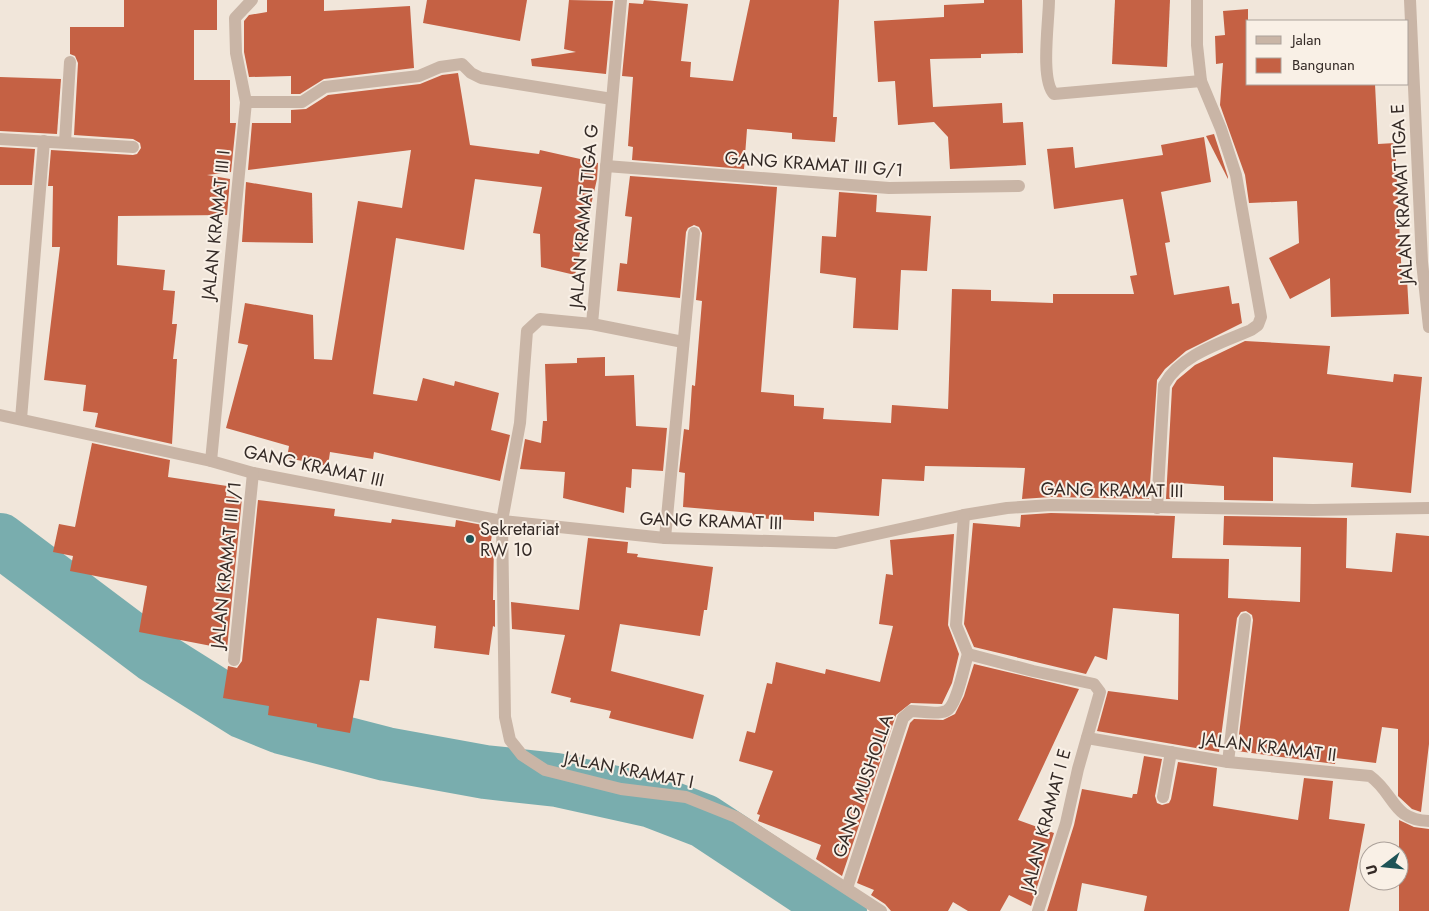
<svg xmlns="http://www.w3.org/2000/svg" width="1429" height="911" viewBox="0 0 1429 911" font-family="Jost,sans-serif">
  <rect width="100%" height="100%" fill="#f1e6da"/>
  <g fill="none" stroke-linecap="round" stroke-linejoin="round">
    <!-- river -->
    <polyline stroke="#79adae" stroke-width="54" points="0,540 153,655 244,712 281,727 386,754 485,772 557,780 652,801 704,821 840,911"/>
  </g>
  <!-- building -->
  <g fill="#c56144">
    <polygon points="124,0 217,0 217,30 194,30 194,80 230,80 230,123 236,123 231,172 207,175 230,179 227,215 118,216 117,265 165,270 163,290 175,291 172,324 177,324 173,359 177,359 172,444 95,427 98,413 83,411 86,385 44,380 60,247 52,247 53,186 48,186 51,150 133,155 137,154 141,148 140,143 133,139 74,135 78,63 75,56 70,54 70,27 124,27"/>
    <polygon points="267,0 324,0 324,11 410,6 414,68 324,79 300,94 291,94 291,76 249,77 244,52 244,21 249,15 267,12"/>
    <polygon points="427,0 527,0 520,41 423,23"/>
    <polygon points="569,0 613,1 606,74 532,66 531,59 576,52 564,49"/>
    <polygon points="644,0 688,4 681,61 691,62 690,77 733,81 750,0 839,0 833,117 837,117 835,142 792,139 792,133 747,129 744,169 632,160 633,147 628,146 633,77 622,76 629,3 643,4"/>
    <polygon points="984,0 1022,0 1023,53 981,54 981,58 930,59 933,107 1002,103 1003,123 1023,122 1026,165 950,169 948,137 934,122 898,125 895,81 878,82 874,21 944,17 944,5 984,3"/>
    <polygon points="1115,0 1170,0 1167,67 1112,64"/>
    <polygon points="1248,9 1248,84 1375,84 1378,144 1395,143 1402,280 1407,279 1409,314 1331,317 1330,278 1290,299 1269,258 1299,243 1297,201 1249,203 1245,175 1220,105 1223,63 1216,64 1215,36 1225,35 1223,11"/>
    <polygon points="458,73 470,145 539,154 540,150 598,163 597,179 575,275 541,267 540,234 533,233 542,187 475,179 464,250 396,238 373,394 417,401 423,378 454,386 455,381 499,393 491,430 510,435 500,481 374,452 373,459 330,452 328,466 287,458 289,446 226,428 248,345 238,343 245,303 313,315 314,359 332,360 358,201 402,208 411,150 248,170 252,123 291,123 291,110 306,109 328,95 420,84 442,75"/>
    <polygon points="0,77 61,79 57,134 0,131"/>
    <polygon points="1214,134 1228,177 1228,179 1206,136"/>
    <polygon points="1204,137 1211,182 1161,192 1170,242 1165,243 1174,295 1229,286 1232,304 1239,303 1242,323 1186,351 1165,369 1157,380 1149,499 1051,497 1022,499 1025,468 925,466 924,481 882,479 879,516 814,512 814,521 752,518 752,513 683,507 685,473 679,472 684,429 689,430 692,385 695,386 702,301 696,300 702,233 699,227 694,225 688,228 686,232 680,298 617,291 620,263 627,264 632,217 625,216 630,176 777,187 761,392 794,395 794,406 824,408 823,419 891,423 892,405 948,409 952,289 991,290 991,301 1053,303 1053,294 1134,294 1130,276 1137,275 1123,199 1054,209 1047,149 1073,147 1075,168 1163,155 1161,145"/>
    <polygon points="0,147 35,149 32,185 0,185"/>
    <polygon points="246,182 312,193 313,243 242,242"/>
    <polygon points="839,192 877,195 876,212 931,216 927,271 901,270 898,330 853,328 856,278 820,273 822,236 836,237"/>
    <polygon points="1245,341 1330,346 1327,374 1393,382 1394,374 1422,377 1411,493 1351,487 1353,463 1273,457 1273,501 1224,500 1224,486 1178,483 1177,499 1166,499 1172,388 1177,380 1195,365"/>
    <polygon points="605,357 605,376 634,375 636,426 667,428 663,471 632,469 631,488 626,487 624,513 563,498 565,472 520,469 525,439 541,443 543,421 547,421 545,364 577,363 577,358"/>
    <polygon points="92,443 170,460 168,477 227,486 226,496 242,498 227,649 139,632 147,586 70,571 73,556 53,552 59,524 75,527"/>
    <polygon points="258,500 335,509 334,516 391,523 392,519 455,527 456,520 493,527 491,541 494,542 493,600 495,600 495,627 493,626 489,655 434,648 436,626 377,618 369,681 360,680 350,733 317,727 317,724 268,715 269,706 223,698 228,666 237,668 242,661"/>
    <polygon points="1051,513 1175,516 1172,558 1229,559 1228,598 1300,602 1301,547 1223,545 1224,516 1347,518 1346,568 1392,572 1396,533 1429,536 1429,744 1421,812 1412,809 1398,796 1398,729 1382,727 1376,763 1336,758 1335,764 1237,751 1253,620 1252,615 1246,611 1241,612 1237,618 1219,752 1097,731 1108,691 1178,700 1179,614 1113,608 1107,660 1095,656 1086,674 974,647 964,624 973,523 1020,527 1021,515"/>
    <polygon points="954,534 948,625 959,654 952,683 942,704 911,703 896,715 842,876 816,859 821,845 758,821 760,815 757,814 773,771 739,761 747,731 755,733 767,683 772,684 776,662 825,674 826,669 880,682 893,626 879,624 886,574 893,575 890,540"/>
    <polygon points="588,538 628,542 627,553 638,554 637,557 713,567 707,610 704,610 700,636 620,624 611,671 704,695 693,739 609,718 611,711 570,702 571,698 551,693 565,635 512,629 511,602 579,610"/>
    <polygon points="974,664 1079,689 1018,820 1054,833 1031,906 1009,895 1000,911 968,911 953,902 948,911 891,911 885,904 871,895 874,890 857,883 910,723 914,719 943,720 955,714 964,696"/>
    <polygon points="1144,756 1162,759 1155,796 1157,803 1162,805 1169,803 1171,799 1178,762 1217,768 1213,806 1298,820 1304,778 1333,781 1329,819 1365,824 1349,911 1144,911 1147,896 1082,883 1077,911 1047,911 1074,825 1082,789 1132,798 1133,794 1137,794"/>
    <polygon points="1399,820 1414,827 1429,829 1429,911 1399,911"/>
  </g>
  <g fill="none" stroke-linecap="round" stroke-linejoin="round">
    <!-- minor -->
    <g stroke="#c9b5a6" stroke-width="12">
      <polyline points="621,0 592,324 540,319 527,331 520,423 502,521 505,717 510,740 522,755 545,770 621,789 686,797 736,817 881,911"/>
      <path d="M 1049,0 C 1049,21 1040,80 1054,94 L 1201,81"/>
      <polyline points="1410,0 1422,262 1429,327"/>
      <polyline points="246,102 302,102 325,87 419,76 440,67 462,64 471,73 481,78 612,99"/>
      <polyline points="0,139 133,147"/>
      <polyline points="65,142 70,62"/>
      <polyline points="606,166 889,188 1019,186"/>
      <polyline points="592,324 683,342"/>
      <polyline points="0,415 211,461 253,473 502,521 665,538 836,543 964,515 1007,508 1051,505 1313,510 1429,508"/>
      <polyline points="21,419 44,141"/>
      <polyline points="211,461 246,102 236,53 235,18 252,0"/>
      <path d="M 1157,508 L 1164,385 C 1180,355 1221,343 1251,330 L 1258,325 L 1261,317 L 1236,175 L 1221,129 L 1201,81 L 1197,45 L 1197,0"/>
      <polyline points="964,515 956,625 968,654"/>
      <polyline points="665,538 694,233"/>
      <polyline points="968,654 1033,671 1094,684 1100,692 1078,769 1066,823 1038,911"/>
      <polyline points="234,660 253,473"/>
      <path d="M 1087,738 L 1228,762 L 1370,776 C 1395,794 1392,820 1429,821"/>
      <polyline points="1228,762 1245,619"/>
      <polyline points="1163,797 1171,752"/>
      <path d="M 847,888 L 903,718 L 911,711 C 921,711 936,715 946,711 C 957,706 964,666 968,654"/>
    </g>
  </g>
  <!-- markers -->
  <circle fill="#1d5356" stroke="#f9f0e6" stroke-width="2" cx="470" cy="539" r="5"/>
  <g text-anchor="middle" stroke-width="4" stroke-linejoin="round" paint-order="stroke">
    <!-- street labels -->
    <g font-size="18" fill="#352b27" stroke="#f9f0e6">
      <text transform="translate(814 164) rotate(4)" y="6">GANG KRAMAT III G/1</text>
      <text transform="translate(1402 194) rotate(-93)" y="6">JALAN KRAMAT TIGA E</text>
      <text transform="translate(584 216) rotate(-85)" y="6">JALAN KRAMAT TIGA G</text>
      <text transform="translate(216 225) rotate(-84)" y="6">JALAN KRAMAT III I</text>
      <text transform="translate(314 466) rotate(12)" y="6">GANG KRAMAT III</text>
      <text transform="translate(1112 490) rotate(1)" y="6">GANG KRAMAT III</text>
      <text transform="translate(711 521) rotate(2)" y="6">GANG KRAMAT III</text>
      <text transform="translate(226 565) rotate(-84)" y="6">JALAN KRAMAT III I/1</text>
      <text transform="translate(1269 747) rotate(7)" y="6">JALAN KRAMAT II</text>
      <text transform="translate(629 770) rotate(11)" y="6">JALAN KRAMAT I</text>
      <text transform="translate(863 786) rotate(-71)" y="6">GANG MUSHOLLA</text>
      <text transform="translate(1046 820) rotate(-75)" y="6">JALAN KRAMAT I E</text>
    </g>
    <!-- poi labels -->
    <g font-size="18" fill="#352b27" stroke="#f9f0e6" text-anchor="start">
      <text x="480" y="535">Sekretariat<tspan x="480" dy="21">RW 10</tspan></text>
    </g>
  </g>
  <!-- legend -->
  <rect x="1246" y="20" width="162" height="65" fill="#f9f0e6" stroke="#aba19a"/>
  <rect x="1256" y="36" width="25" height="8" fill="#c9b5a6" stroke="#aba19a"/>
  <text x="1292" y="45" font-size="15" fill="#352b27">Jalan</text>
  <rect x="1256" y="58" width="25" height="15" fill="#c56144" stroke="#aba19a"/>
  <text x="1292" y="70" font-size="15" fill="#352b27">Bangunan</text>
  <!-- north arrow -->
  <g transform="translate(1384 866) rotate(254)"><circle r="24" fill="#f9f0e6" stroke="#aba19a"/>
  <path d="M0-4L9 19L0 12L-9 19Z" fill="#1d5356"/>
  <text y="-8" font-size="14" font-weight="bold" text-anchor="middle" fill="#352b27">U</text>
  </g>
</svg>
